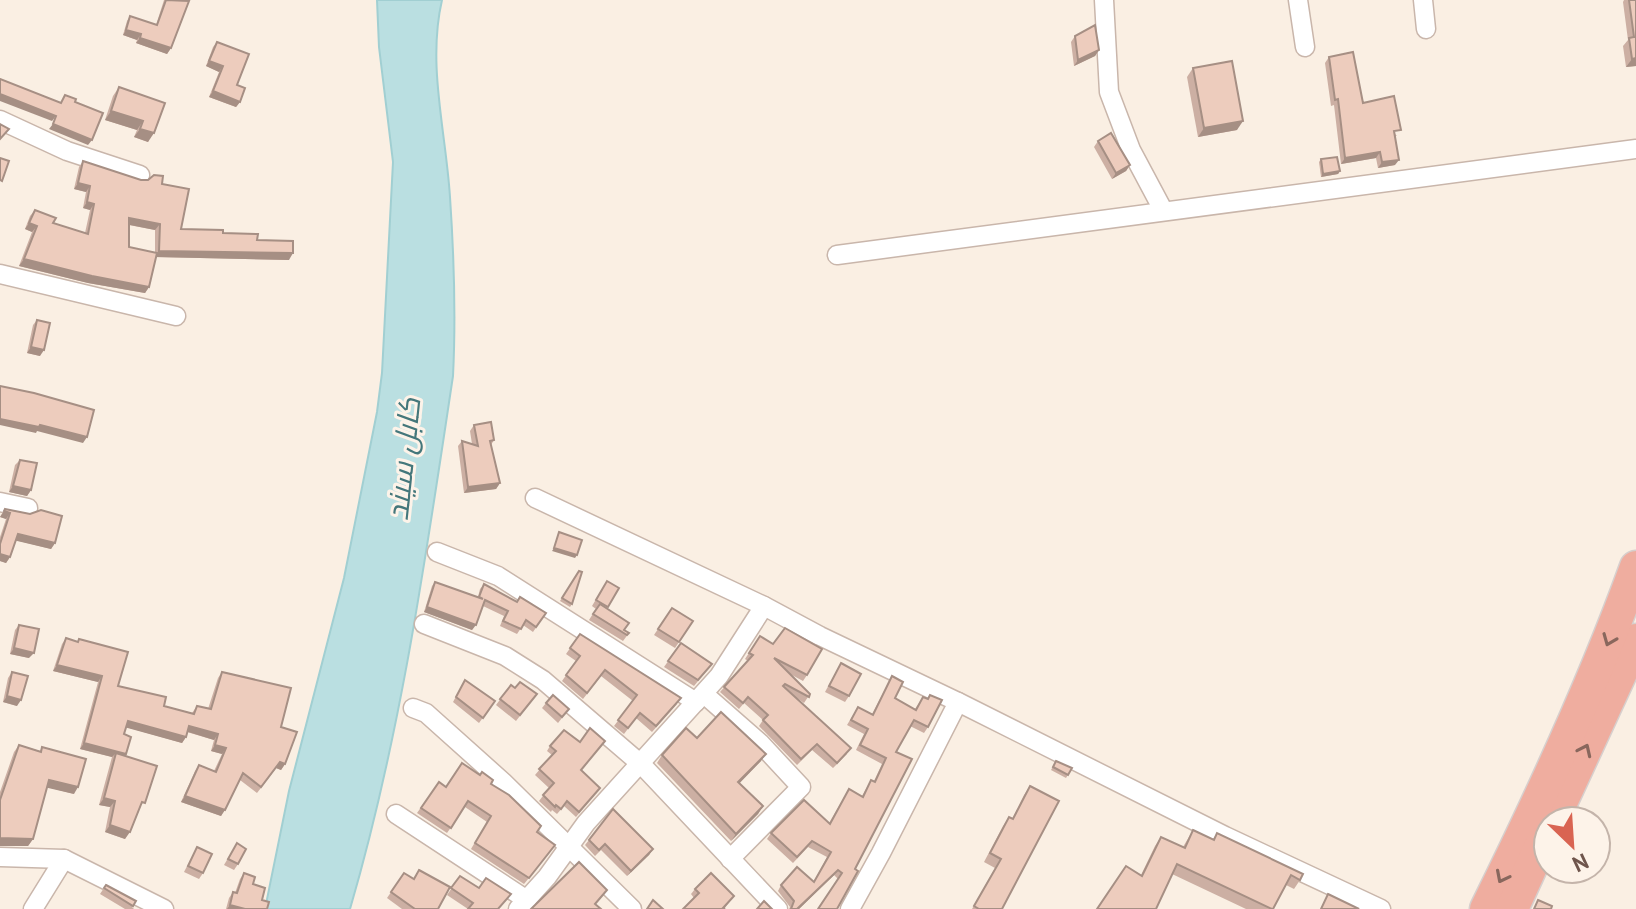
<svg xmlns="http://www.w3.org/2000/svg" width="1636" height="909" viewBox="0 0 1636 909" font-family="'PT Sans',Cairo,sans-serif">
  <rect width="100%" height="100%" fill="#faefe3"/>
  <!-- water -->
  <path fill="#badfe1" stroke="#a1cfd2" stroke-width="2" d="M 377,0 L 442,0 C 427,65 446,132 450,197 C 454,256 456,317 453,376 C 426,555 401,735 350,909 L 265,909 L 289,791 L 344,578 L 377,412 L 382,373 L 393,162 L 379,47 Z"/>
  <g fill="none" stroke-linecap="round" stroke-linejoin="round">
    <!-- street casing -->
    <g stroke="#c9b6ab" stroke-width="21">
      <g id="street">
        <polyline points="1104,0 1109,92 1131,150 1163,210"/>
        <polyline points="1298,0 1305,47"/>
        <polyline points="1423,0 1426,29"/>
        <polyline points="0,120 67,151 140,175"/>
        <polyline points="837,255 1636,149"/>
        <polyline points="0,274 176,316"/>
        <polyline points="535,498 764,606 820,636 958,702 881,853 850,909"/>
        <polyline points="0,502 28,508"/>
        <polyline points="437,552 498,576 696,702"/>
        <polyline points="424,624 505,656 543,680 642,765 778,909"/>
        <polyline points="704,694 760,743 801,787 730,859"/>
        <polyline points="958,702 1225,836 1381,909"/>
        <polyline points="413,708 426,713 503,782 632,909"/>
        <polyline points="396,814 527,900"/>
        <polyline points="0,857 64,859 164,909"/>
        <polyline points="33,909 64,859"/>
        <polyline points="518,909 547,877 586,823 719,676 764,606"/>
      </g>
    </g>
    <!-- highway casing -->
    <g stroke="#d7cfcd" stroke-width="35">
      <g id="highway">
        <polyline points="1554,818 1636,640"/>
        <path d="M 1486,909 C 1541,798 1594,684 1636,567"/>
        <polyline points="1512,909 1542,843"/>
      </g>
    </g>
    <!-- street -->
    <use href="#street" stroke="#fff" stroke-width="18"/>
    <!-- highway -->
    <use href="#highway" stroke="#efad9f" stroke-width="32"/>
  </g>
  <!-- wall -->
  <g fill="#ccafa3" fill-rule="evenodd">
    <polygon points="164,0 187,0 171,48 167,54 136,43 137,40 123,35 127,21 130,16 156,25"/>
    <polygon points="1624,0 1636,0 1636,66 1626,67 1623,46 1628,40 1623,2"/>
    <polygon points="1075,36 1099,50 1095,56 1074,66 1071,42"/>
    <polygon points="217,42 237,85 240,102 236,107 209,97 219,72 206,66 213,47"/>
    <polygon points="1329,57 1363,103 1397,136 1395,136 1395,165 1378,168 1376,158 1341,164 1334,105 1331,106 1325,63"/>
    <polygon points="1193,68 1237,130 1198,137 1187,77"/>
    <polygon points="119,87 165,103 148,142 134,137 137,130 105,120 113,96"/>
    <polygon points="1098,141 1130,165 1126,171 1112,179 1094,147"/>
    <polygon points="1321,159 1340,171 1338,174 1321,177 1319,162"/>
    <path d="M 83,161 L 141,180 L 162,184 L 181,229 L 223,233 L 257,240 L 289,260 L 156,257 L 149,287 L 145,293 L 88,283 L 19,266 L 32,232 L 25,229 L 30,216 L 35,210 L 53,223 L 85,233 L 90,210 L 83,208 L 86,192 L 74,189 L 79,167 ZM 129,225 L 155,230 L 155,253 L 129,247 Z"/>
    <polygon points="37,320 40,356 27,353 33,325"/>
    <polygon points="474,425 494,440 491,445 500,483 496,489 464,493 458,446 462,441 472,444 470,431"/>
    <polygon points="20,460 31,490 27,496 9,492 15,465"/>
    <polygon points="5,509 55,543 51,549 15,540 10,557 6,563 0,561 0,537 6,519 0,517"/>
    <polygon points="579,571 572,604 570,607 560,601"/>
    <polygon points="607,581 619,588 607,609 624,630 629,633 623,641 589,620 596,609 592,606"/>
    <polygon points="435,582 478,597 480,589 484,584 517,602 546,613 533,632 523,625 517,634 500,626 504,616 483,606 472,630 424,612 432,586"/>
    <polygon points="672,608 693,621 675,648 654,635"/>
    <polygon points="19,625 29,658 10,654 15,630"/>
    <polygon points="580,634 677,704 652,732 636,718 624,734 614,726 633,701 601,676 583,699 562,681 576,661 566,654"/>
    <polygon points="760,636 807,675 803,681 790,674 810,694 804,703 797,698 847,754 833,768 812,750 797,765 759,726 763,720 744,703 739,709 720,692 748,661 745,659"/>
    <polygon points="66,638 77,642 79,639 118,686 164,706 192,713 197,706 208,709 218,678 222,672 281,727 285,764 281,770 276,768 257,793 240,780 221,816 181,802 195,771 199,765 214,771 222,754 211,751 214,740 187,732 186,737 182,743 126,727 124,734 126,754 125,756 140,809 139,809 125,839 105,832 110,807 99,805 112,757 80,749 98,682 53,671 62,644"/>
    <polygon points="681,643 712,664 694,686 664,667"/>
    <polygon points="841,663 849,696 845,702 825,692"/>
    <polygon points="12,672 17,706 3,702 8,678"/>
    <polygon points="892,676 895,698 915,709 923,697 927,699 930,695 928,727 924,733 910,726 896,752 855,869 838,879 834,875 799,909 789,909 790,907 778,891 781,885 814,881 827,857 808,847 793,863 767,839 771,833 829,823 849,789 862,796 871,780 874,781 882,764 856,750 864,734 847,725 858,707 872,714"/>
    <polygon points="465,680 495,701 479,723 453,702"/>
    <polygon points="511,685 515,688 537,694 516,721 496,705"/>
    <polygon points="546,703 569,709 558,723 542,708"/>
    <polygon points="697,738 761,761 739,783 763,806 758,814 731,841 657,763 662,755"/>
    <polygon points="19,745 40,751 42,747 74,794 47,787 33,839 28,846 0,846 0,792 14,752"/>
    <polygon points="550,746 600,788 576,817 564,806 557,814 552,810 551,812 539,801 549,788 535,775 552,755 547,751"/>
    <polygon points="1056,761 1072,768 1066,778 1051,770"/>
    <polygon points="439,782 446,787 491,784 537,832 551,851 524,884 471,849 487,822 465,807 447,833 417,813"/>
    <polygon points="1030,786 1002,909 972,909 995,868 984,862 1003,826 1009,817 1012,819 1024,795"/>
    <polygon points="1193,830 1213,839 1217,833 1300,880 1294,889 1286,885 1273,909 1246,909 1172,874 1156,909 1141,875 1155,846 1161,837 1183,847"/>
    <polygon points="589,840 653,849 649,855 627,876 601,850 595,856 585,845"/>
    <polygon points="237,843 238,864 234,870 224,865"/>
    <polygon points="197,847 203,873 199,879 184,872"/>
    <polygon points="244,873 253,884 267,909 226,909 229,898 233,892 235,893 240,879"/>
    <polygon points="404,873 438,909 402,909 387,898"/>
    <polygon points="460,876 499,909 468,909 447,895"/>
    <polygon points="106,885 136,901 132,907 134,909 125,909 100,894"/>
    <polygon points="695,889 734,896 724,909 694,898 691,894"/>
  </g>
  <!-- shaded-wall -->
  <g fill="#a68f84">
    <polygon points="126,30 141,34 137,40 123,35"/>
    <polygon points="140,38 171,48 167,54 136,43"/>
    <polygon points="1099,50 1095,56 1074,66 1078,60"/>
    <polygon points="1636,58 1636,66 1626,67 1632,59"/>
    <polygon points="209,61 223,66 219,72 206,66"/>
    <polygon points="213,91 240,102 236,107 209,97"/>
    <polygon points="0,94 56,116 52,121 0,101"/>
    <polygon points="111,111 143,121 137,130 105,120"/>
    <polygon points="1243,121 1237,130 1198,137 1204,128"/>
    <polygon points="53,124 92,140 88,145 49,129"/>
    <polygon points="140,129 154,133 148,142 134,137"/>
    <polygon points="1380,152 1376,158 1341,164 1345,158"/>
    <polygon points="1399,160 1395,165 1378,168 1382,162"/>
    <polygon points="1130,165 1126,171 1112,179 1116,173"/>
    <polygon points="1340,171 1338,174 1321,177 1323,174"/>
    <polygon points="78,183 90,186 86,192 74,189"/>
    <polygon points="87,202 94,204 90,210 83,208"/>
    <polygon points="129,218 160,224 155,230 125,224"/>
    <polygon points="29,223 37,226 32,232 25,229"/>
    <polygon points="159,251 293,253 289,260 155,257"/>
    <polygon points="24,259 149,287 145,293 88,283 19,266"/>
    <polygon points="31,347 44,350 40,356 27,353"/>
    <polygon points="0,419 40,425 87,437 83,443 37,431 36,433 0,425"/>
    <polygon points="500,483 496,489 464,493 468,487"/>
    <polygon points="13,486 31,490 27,496 9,492"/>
    <polygon points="4,511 10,513 6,519 0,517"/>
    <polygon points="18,534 55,543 51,549 13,540"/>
    <polygon points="554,548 577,555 575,558 552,551"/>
    <polygon points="0,554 10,557 6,563 0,561"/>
    <polygon points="427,607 476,625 472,630 424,612"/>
    <polygon points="14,648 34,653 29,658 10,654"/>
    <polygon points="57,665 102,676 98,682 53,671"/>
    <polygon points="7,696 21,700 17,706 3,702"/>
    <polygon points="128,721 186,737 182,743 124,727"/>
    <polygon points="189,726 218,734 214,740 185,731"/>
    <polygon points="84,743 126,754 122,760 116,753 112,757 80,749"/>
    <polygon points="215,745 226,748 222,754 211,751"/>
    <polygon points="766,754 761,761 733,790 738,782"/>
    <polygon points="280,762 285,764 281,770 276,768 257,793"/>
    <polygon points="49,780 78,787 74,794 44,787"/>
    <polygon points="185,796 225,810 221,816 181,802"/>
    <polygon points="104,798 115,801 110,807 99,805"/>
    <polygon points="763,806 758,814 731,841 736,834"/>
    <polygon points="110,825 130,832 125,839 105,832"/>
    <polygon points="0,838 33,839 28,846 0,846"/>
    <polygon points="653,849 649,855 627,876 631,871"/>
    <polygon points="838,870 834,875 799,909 797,909"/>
    <polygon points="230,905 245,909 227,909"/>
  </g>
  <!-- building -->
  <g fill="#edccbd" stroke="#a68f84" stroke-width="2">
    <polygon points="166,0 189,1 171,48 140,38 141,34 126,30 130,16 157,25"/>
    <polygon points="1629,0 1636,0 1636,58 1632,59 1629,38 1634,37"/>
    <polygon points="1095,25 1099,50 1078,60 1075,36"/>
    <polygon points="217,42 249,54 237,85 245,88 240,102 213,91 223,66 209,61"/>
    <polygon points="1353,52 1363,103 1394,96 1401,130 1394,131 1399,160 1382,162 1380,152 1345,158 1338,99 1335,100 1329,57"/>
    <polygon points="1232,61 1243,121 1204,128 1193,68"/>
    <polygon points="0,79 61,103 65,95 76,99 75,102 103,113 92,140 53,124 56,116 0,94"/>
    <polygon points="119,87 165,103 154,133 140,129 143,121 111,111"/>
    <polygon points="0,124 9,129 0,139"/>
    <polygon points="1111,133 1130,165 1116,173 1098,141"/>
    <polygon points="1337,157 1340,171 1323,174 1321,159"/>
    <polygon points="0,158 9,161 2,181 0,180"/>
    <polygon points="83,161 141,180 148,180 154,175 163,176 162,184 189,189 181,229 223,230 223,233 258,234 257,240 293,241 293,253 159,251 160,224 129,218 129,247 157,253 149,287 92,276 24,259 37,226 29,223 35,210 56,218 53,223 88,234 94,204 87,202 90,186 78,183"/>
    <polygon points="37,320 50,323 44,350 31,347"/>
    <polygon points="0,386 34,393 94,410 87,437 40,425 39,427 0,419"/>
    <polygon points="491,422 494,440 490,441 500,483 468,487 462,441 478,446 474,425"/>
    <polygon points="20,460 37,463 31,490 13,486"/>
    <polygon points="5,509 30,514 41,510 62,516 55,543 18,534 10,557 0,554 0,544 10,513 4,511"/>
    <polygon points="559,532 582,540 577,555 554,548"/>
    <polygon points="579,571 582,572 572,604 562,598"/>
    <polygon points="607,581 619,588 608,607 596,600"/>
    <polygon points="435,582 483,599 479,597 484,584 517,602 520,597 546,613 536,627 526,620 521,629 503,621 508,611 485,600 476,625 427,607"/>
    <polygon points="600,604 629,623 624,630 629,633 627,635 593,614"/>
    <polygon points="672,608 693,621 679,642 658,629"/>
    <polygon points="19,625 39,629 34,653 14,648"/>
    <polygon points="785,628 822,649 807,675 774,658 810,694 809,697 785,684 783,686 851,748 837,763 817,744 801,759 763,720 768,715 748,697 743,703 724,687 753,655 749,653 760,636 773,644"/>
    <polygon points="580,634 681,698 656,726 640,713 628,728 618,720 637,695 605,670 587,693 566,675 580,656 570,648"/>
    <polygon points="66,638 78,642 79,639 128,652 118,686 166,697 164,706 194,714 197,706 211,709 222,672 291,688 281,727 297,732 285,764 280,762 261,787 243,773 225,810 185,796 199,765 216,772 226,748 215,745 218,734 189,726 186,737 128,721 124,734 131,737 126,754 84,743 102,676 57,665"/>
    <polygon points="681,643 712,664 698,680 668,661"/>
    <polygon points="841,663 861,674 849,696 829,686"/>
    <polygon points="12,672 28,676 21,700 7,696"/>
    <polygon points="892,676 903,682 895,698 916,710 923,697 928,699 930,695 942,700 928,727 914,720 896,752 912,759 855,869 858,871 837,909 818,909 842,873 838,870 797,909 791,909 794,901 781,885 797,867 814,882 831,852 812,841 797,857 771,833 804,800 830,824 849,789 863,797 871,780 875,782 886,758 860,745 868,729 851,720 858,707 873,715"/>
    <polygon points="465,680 495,701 483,718 456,697"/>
    <polygon points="520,682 537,694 520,715 500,699 511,685 515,688"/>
    <polygon points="553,695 569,709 562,717 546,703"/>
    <polygon points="721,712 766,754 738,782 763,806 736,834 662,755 686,728 697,738"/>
    <polygon points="590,728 605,741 581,770 600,788 579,812 567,801 561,809 556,805 555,807 543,795 554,783 539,769 556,751 550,746 564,730 580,742"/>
    <polygon points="19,745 41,752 42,747 86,759 78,787 49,780 33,839 0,838 0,800"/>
    <polygon points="116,753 157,766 145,803 142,802 130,832 110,825 115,801 104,798"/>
    <polygon points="1056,761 1072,768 1068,775 1053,767"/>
    <polygon points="462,763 480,775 482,772 493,780 491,784 509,795 541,826 537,832 555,845 529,878 475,843 491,816 468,801 451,828 421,808 439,782 446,787"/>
    <polygon points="1030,786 1059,801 1002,909 979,909 974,906 1001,859 990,853 1009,817 1013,819"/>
    <polygon points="613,809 653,849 631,871 605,844 599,850 589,840"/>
    <polygon points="1193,830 1214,840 1217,833 1303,874 1300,880 1291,875 1273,909 1272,909 1177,864 1156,909 1097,909 1126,866 1142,876 1161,837 1185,848"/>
    <polygon points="237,843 246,849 238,864 228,859"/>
    <polygon points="197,847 212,854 203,873 188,866"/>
    <polygon points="579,862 607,890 595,904 601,909 531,909"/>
    <polygon points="419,870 450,887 438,909 415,909 391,892 404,873 414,879"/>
    <polygon points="244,873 255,877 253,884 265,888 262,900 269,902 267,909 245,909 230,905 233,892 237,893"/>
    <polygon points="711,873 734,896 723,908 725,909 683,909 699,893 695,889"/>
    <polygon points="460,876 479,888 486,878 511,894 498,909 468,909 473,903 451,888"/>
    <polygon points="106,885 136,901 133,906 104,888"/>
    <polygon points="1328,894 1359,909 1321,909"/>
    <polygon points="653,900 663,909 647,909"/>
    <polygon points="1538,900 1552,906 1551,909 1534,909"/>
    <polygon points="764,901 772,909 757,909"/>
  </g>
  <!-- one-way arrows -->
  <defs><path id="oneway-chevron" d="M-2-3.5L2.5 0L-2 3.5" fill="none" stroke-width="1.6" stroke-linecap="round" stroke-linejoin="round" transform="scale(2)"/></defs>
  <g stroke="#89675d">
    <use href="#oneway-chevron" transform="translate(1609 640) rotate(112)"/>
    <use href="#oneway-chevron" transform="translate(1585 750) rotate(-65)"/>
    <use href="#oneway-chevron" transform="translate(1502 877) rotate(117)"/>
  </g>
  <g text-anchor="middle" stroke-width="6" stroke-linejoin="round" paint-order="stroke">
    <!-- water labels -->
    <g font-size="30" font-style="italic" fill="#44777b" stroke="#fdf3e9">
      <text transform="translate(404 459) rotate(-84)" y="10">کابل سيند</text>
    </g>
  </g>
  <!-- north arrow -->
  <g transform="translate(1572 845) rotate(155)"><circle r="38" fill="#fdf3e9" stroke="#c4b4aa" stroke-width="2"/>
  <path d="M0-6L14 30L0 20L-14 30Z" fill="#d96452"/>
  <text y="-12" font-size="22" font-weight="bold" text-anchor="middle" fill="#6f554c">N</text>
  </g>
</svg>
